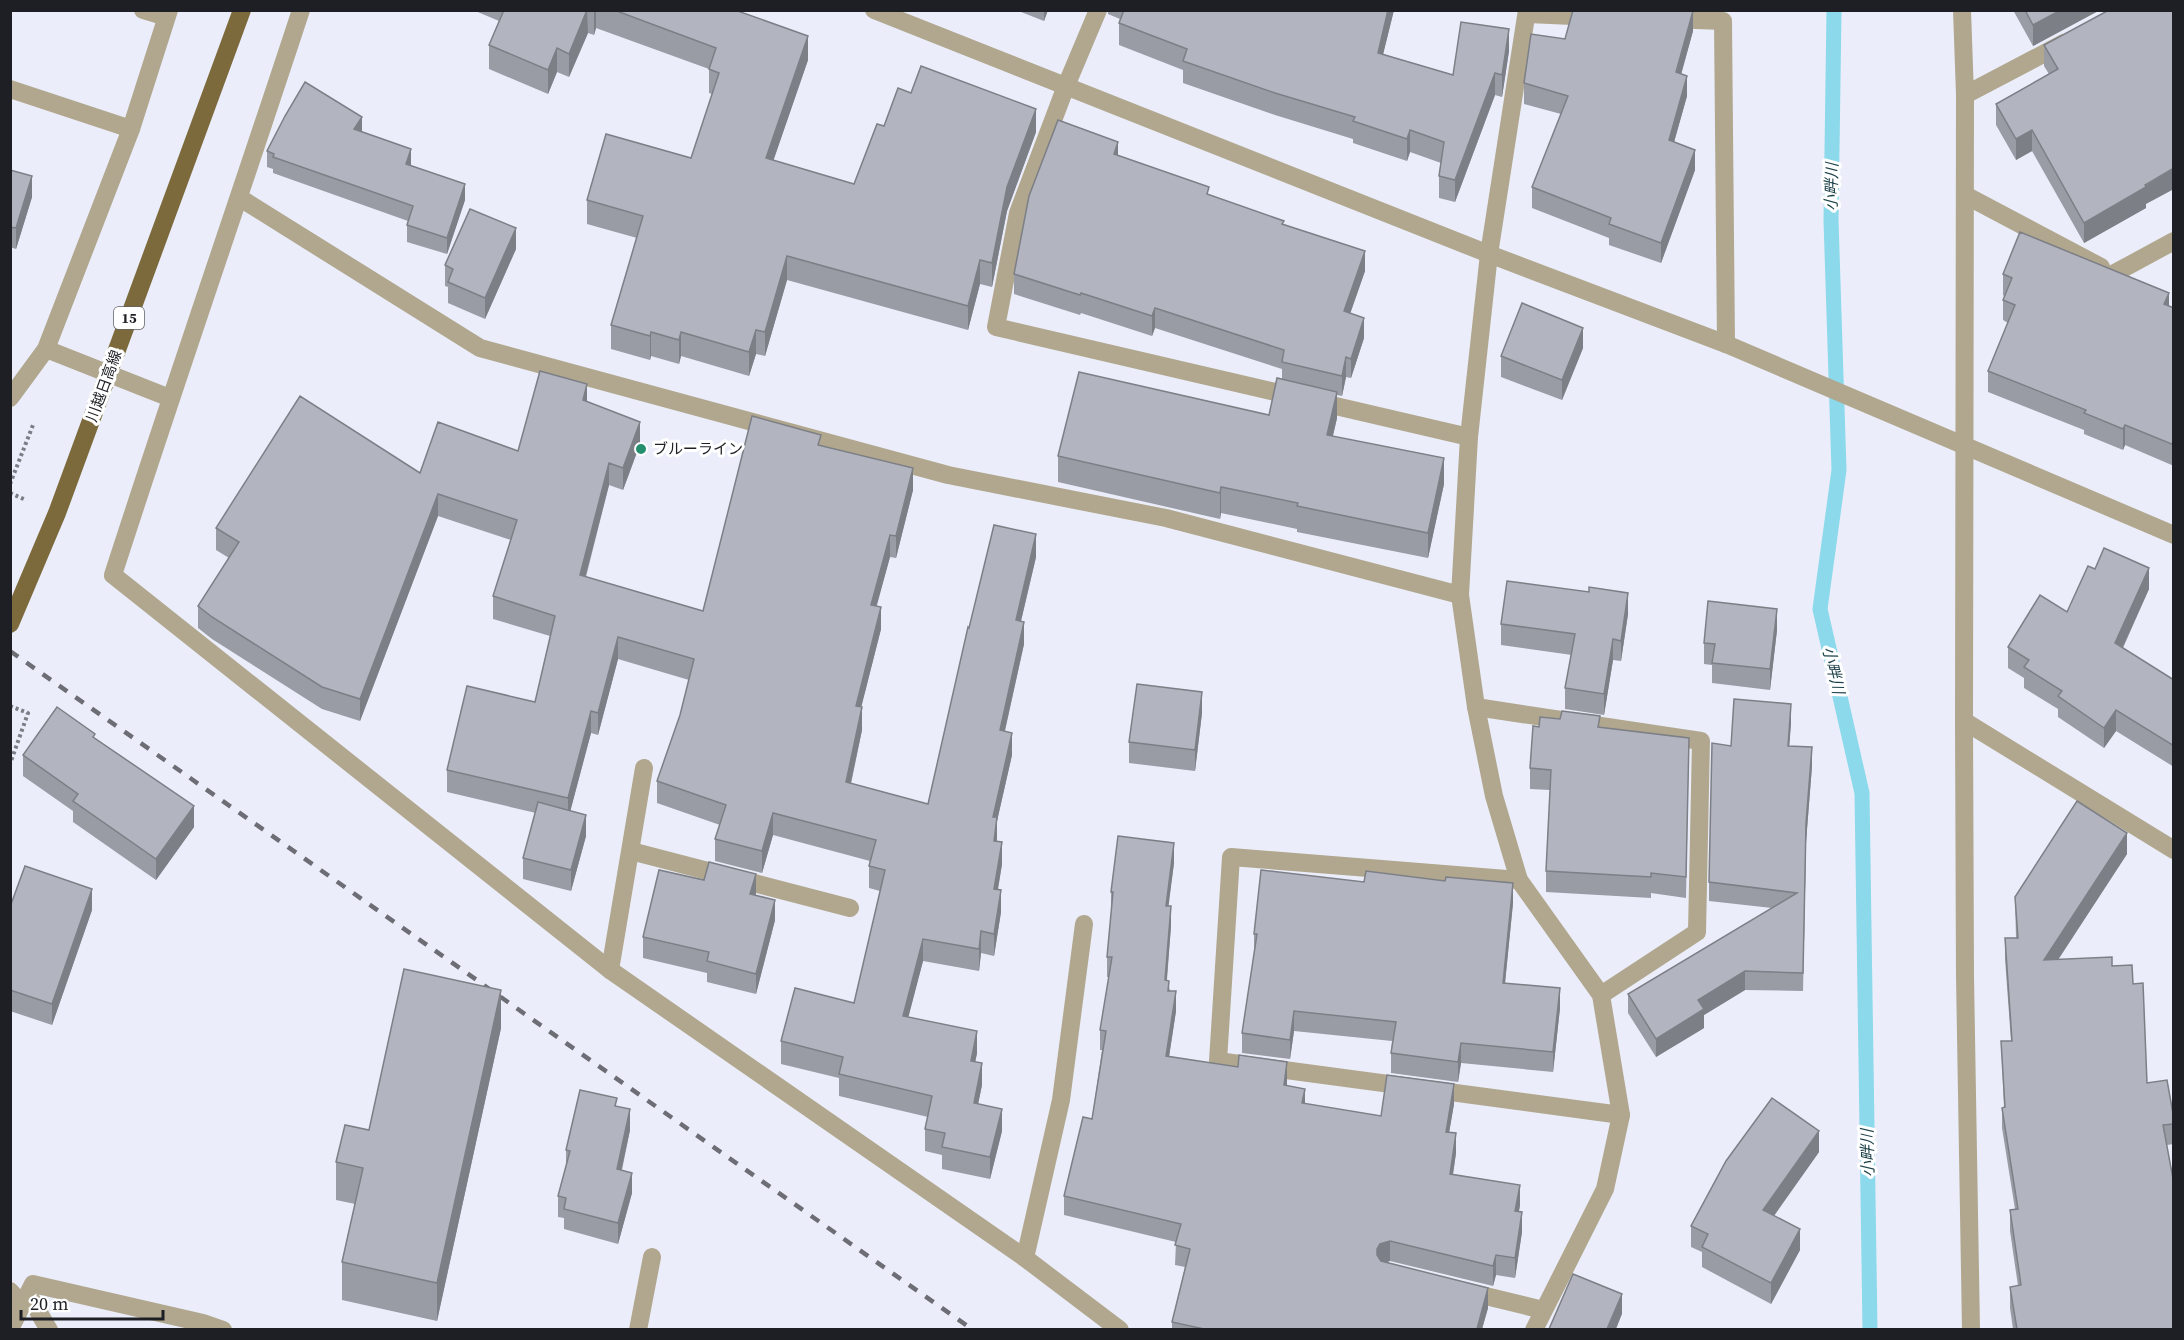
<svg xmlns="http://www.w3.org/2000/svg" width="2184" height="1340" viewBox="0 0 2184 1340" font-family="'Source Serif 4','Noto Sans JP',serif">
  <rect width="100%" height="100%" fill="#ebeefa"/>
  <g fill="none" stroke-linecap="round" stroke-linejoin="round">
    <!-- stream -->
    <polyline stroke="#8bd9ea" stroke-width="15" points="1834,10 1831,220 1839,470 1820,609 1862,793 1870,1330"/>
    <!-- path -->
    <g stroke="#7b7d85" stroke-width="4" stroke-dasharray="3 3" stroke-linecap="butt">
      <polyline points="10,484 33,425"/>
      <polyline points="10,493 26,500"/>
      <polyline points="10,706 28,713 10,764"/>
    </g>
    <!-- service -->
    <g stroke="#b0a78e" stroke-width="18">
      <polyline points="1025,1258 1061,1100 1084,924"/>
      <polyline points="10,1291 23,1305"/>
      <polyline points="1465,1291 1543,1310"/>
      <polyline points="638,1330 652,1257"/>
    </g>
    <!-- minor -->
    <g stroke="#b0a78e" stroke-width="18">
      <polyline points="143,10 166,17"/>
      <path d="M 301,10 C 239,199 174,386 113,575 L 610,970 L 1025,1258 L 1120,1330"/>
      <polyline points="1098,10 1066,86 1018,213 996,327 1469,437"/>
      <polyline points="1527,10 1489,254 1469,437 1460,595 1476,707 1494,796 1519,880 1601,995 1621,1115 1605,1189 1534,1330"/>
      <polyline points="1962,10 1965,95 1964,721 1965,976 1971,1330"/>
      <polyline points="1528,14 1595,17"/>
      <polyline points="1670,19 1723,21 1726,344"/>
      <polyline points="10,89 131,129"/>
      <polyline points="1965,95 2064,43"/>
      <polyline points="1965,195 2101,267"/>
      <polyline points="240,198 480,348 948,475 1166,518 1460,595"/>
      <polyline points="2113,274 2174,241"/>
      <polyline points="46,349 170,398"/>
      <polyline points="10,398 46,349 131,129 169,10"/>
      <polyline points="1476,707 1701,741 1697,932 1601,995"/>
      <polyline points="1964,721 2174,850"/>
      <polyline points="631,851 850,908"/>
      <polyline points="1519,880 1231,857 1218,1061 1621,1115"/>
      <polyline points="610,970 644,768"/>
      <polyline points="49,1330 28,1294 33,1284 203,1323 223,1330"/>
    </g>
    <!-- tertiary -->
    <g stroke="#b0a78e" stroke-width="18">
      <polyline points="874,10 1489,254 1726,344 2174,535"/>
      <polyline points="10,1329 28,1294"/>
    </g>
    <!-- rail -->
    <polyline stroke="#6c6d75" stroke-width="4.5" stroke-dasharray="10 10" stroke-linecap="butt" points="10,651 973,1330"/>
    <!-- primary-bridge -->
    <polyline stroke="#7c6a3c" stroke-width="18" points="10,624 57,513 242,10"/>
  </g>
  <!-- wall -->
  <g fill="#999ca5">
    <polygon points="473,10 735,10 808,60 773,161 854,184 884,126 911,93 1036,132 1007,211 992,287 980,284 968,330 787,280 765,356 756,354 749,376 681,356 679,364 651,356 650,360 611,349 611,325 637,238 587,224 587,200 691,158 712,94 709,93 709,69 596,28 594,35 588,33 569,77 557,72 548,94 489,69 489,45 499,21"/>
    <polygon points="1016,10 1048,10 1044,21"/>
    <polygon points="1108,10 1394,10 1383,54 1453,75 1509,51 1502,97 1495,95 1455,202 1439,198 1439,176 1441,163 1410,152 1407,161 1353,143 1353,139 1275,115 1183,83 1183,70 1119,45 1119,23 1120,19 1108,14"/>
    <polygon points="2013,10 2100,10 2033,46"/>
    <polygon points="1693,31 1681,74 1687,96 1674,142 1695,170 1661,263 1609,245 1609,238 1532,208 1532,187 1561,114 1524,104 1524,83 1565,39"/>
    <polygon points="2044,45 2146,204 2146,208 2084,243 2032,151 2016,160 1996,125 1996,104 2049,74 2044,66"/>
    <polygon points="362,132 411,166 465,200 447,254 407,242 407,225 408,221 273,173 273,169 267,167 267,151"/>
    <polygon points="1118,155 1209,195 1284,225 1365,271 1350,314 1364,338 1351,378 1346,377 1342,396 1337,395 1337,418 1333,436 1444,484 1428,558 1297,532 1297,529 1221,513 1220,519 1058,482 1058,456 1269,415 1282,379 1282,369 1155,328 1152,336 1081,313 1080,315 1014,294 1014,274"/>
    <polygon points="10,170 32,197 16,249 10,247"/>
    <polygon points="516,249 485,319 448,303 448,287 445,286 445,265"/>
    <polygon points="2003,274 2169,306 2174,308 2174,466 2125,445 2123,450 2084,434 2084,430 1988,392 1988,371 2008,323 2003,320 2003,300 2004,296 2003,295"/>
    <polygon points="1583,348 1562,400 1501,377 1501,356"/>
    <polygon points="587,402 640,444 623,490 609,485 586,577 703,611 821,445 913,490 896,558 890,557 876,606 881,629 861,707 862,730 851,784 928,804 969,628 1036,557 1021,621 1024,644 1005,731 1012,755 997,821 997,841 1002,864 998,890 1001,912 994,956 981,953 979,971 923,961 908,1017 977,1053 975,1062 982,1085 978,1103 1002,1131 990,1179 942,1169 942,1155 925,1151 925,1129 928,1117 839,1096 839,1078 781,1064 781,1041 854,1003 880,891 869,888 869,866 870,861 773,835 762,873 715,861 715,839 720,825 657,803 657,781 680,715 689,680 618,659 598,735 591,733 570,811 586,836 571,891 523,879 523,858 536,813 447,792 447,770 535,702 550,636 493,619 493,596 511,540 438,516 360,721 322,709 212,639 198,628 198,606 229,558 216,550 216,528 420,473 518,451"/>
    <polygon points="2149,589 2123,648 2174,680 2174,767 2116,731 2104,748 2058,717 2058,709 2024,688 2024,678 2008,668 2008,647 2067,612"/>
    <polygon points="1628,614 1621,661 1613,660 1604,715 1565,709 1565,688 1572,655 1501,645 1501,624"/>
    <polygon points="1777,630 1770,690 1712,683 1712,665 1704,664 1704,643"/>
    <polygon points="1202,713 1195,771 1129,763 1129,742"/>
    <polygon points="1791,723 1789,746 1812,766 1806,842 1803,991 1745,990 1704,1015 1704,1028 1656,1057 1628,1013 1628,994 1772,908 1709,901 1709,882 1731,746"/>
    <polygon points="1600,727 1689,738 1686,898 1651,893 1651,898 1546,892 1546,871 1550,790 1530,789 1530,768"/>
    <polygon points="95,738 194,827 156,880 73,822 73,811 23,776 23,755"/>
    <polygon points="2127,854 2058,960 2112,966 2133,984 2147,1083 2174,1119 2174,1144 2167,1145 2174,1329 2013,1329 2010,1308 2010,1287 2018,1286 2010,1231 2010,1210 2015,1209 2002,1128 2002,1108 2004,1107 2001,1041 2011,1041 2005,959 2005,938 2016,938 2015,897"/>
    <polygon points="1174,863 1168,906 1171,926 1167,980 1176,1011 1169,1057 1287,1082 1287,1085 1305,1104 1381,1116 1454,1104 1449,1132 1456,1153 1453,1174 1520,1205 1519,1211 1522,1232 1515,1278 1496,1275 1493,1286 1390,1261 1387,1262 1488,1308 1482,1329 1172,1329 1172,1322 1185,1267 1175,1265 1176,1242 1064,1215 1064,1196 1092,1119 1102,1050 1100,1050 1100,1030 1109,977 1107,977 1107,957 1111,912 1111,892"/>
    <polygon points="756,895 775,920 756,994 707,982 707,973 643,958 643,937"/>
    <polygon points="1513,903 1505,983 1560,1008 1553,1072 1461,1063 1458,1082 1391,1073 1391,1053 1392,1041 1294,1031 1290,1059 1242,1053 1242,1033 1254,954 1254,934"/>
    <polygon points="10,907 92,910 52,1025 10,1011"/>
    <polygon points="501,1028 437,1321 342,1300 342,1262 355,1204 336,1200 336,1162 369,1130"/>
    <polygon points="617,1106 630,1130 622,1170 632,1193 618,1244 564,1229 564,1218 558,1217 558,1196 566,1167 566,1150"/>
    <polygon points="1819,1152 1774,1216 1800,1250 1771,1304 1702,1267 1702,1252 1691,1247 1691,1226"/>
  </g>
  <!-- shaded-wall -->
  <g fill="#7d7f86">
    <polygon points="587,10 588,33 569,77 569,54"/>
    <polygon points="594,10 596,10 596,28 594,35"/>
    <polygon points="1044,10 1048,10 1044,21"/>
    <polygon points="1388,10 1394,10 1378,75 1378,53"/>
    <polygon points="2061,10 2100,10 2033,46 2033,25"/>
    <polygon points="1693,11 1693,31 1676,93 1676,72"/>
    <polygon points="1509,29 1509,51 1502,97 1502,75"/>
    <polygon points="808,36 808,60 766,182 766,158"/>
    <polygon points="557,48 557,72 548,94 548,70"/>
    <polygon points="1495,73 1495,95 1455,202 1455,180"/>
    <polygon points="1687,76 1687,96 1669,160 1669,140"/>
    <polygon points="1036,109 1036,132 1007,211 992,287 992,263 1007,187"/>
    <polygon points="362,117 362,133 354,129"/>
    <polygon points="1410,130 1410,152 1407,161 1407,139"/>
    <polygon points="2032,130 2032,151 2016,160 2016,139"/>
    <polygon points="1118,142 1118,162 1114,154"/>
    <polygon points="411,149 411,165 406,180 406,164"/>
    <polygon points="1695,150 1695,170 1661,263 1661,243"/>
    <polygon points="2174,168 2174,189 2146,204 2146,208 2084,243 2084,223"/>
    <polygon points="32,176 32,197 16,249 16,228"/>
    <polygon points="465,184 465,200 447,254 447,238"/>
    <polygon points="516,228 516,249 485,319 485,298"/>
    <polygon points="1365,251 1365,271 1344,331 1344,311"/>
    <polygon points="787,256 787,280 765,356 765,332"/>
    <polygon points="980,260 980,284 968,330 968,306"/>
    <polygon points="2169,293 2169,313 2164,304"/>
    <polygon points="1155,308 1155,328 1152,336 1152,316"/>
    <polygon points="1364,318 1364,338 1351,378 1351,359"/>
    <polygon points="1583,328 1583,348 1562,400 1562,380"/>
    <polygon points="756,330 756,354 749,376 749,352"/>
    <polygon points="651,332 651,356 650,360 650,336"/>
    <polygon points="681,332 681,356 679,364 679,340"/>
    <polygon points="1346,357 1346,377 1342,396 1342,376"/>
    <polygon points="587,384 587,406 583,400"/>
    <polygon points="1337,392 1337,418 1327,460 1327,435"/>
    <polygon points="640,422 640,444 623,490 623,468"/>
    <polygon points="2125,425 2125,445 2123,450 2123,429"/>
    <polygon points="1444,458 1444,484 1428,558 1428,533"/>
    <polygon points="609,463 609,485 580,597 580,575"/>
    <polygon points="913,468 913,490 896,558 896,536"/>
    <polygon points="1221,487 1221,513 1220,519 1220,493"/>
    <polygon points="438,494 438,516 360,721 360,699"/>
    <polygon points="1036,534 1036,557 1016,642 1016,620"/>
    <polygon points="890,535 890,557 871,627 871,605"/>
    <polygon points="2149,568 2149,589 2115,664 2115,643"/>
    <polygon points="1628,593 1628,614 1621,661 1621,641"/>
    <polygon points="881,607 881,629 856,728 856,706"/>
    <polygon points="1777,609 1777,630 1770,690 1770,669"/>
    <polygon points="1024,622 1024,644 1000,752 1000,730"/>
    <polygon points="618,637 618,659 598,735 598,713"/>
    <polygon points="1613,639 1613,660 1604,715 1604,694"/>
    <polygon points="1202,692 1202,713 1195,771 1195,750"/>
    <polygon points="1791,704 1791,723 1788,764 1788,746"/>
    <polygon points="862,707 862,730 846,805 846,782"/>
    <polygon points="2116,710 2116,731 2104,748 2104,728"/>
    <polygon points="591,711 591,733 568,820 568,798"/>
    <polygon points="1012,733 1012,755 997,821 997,840 994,863 993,817"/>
    <polygon points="1812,747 1812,766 1806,842 1803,991 1806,823"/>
    <polygon points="194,806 194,827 156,880 156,859"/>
    <polygon points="773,813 773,835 762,873 762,851"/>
    <polygon points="586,815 586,836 571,891 571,870"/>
    <polygon points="2127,833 2127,854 2044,981 2044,960"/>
    <polygon points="1002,842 1002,864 994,911 994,889"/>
    <polygon points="1174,843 1174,863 1166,926 1166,906"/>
    <polygon points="756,874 756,895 750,894"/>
    <polygon points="1513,883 1513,903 1503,1003 1503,983"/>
    <polygon points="92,889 92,910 52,1025 52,1004"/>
    <polygon points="1001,890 1001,912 994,956 994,934"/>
    <polygon points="775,900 775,920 756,994 756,974"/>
    <polygon points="1171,906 1171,926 1165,1000 1165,980"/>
    <polygon points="981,931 981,953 979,971 979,949"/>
    <polygon points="923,939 923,961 903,1038 903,1016"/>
    <polygon points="1745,971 1745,990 1704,1015 1704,1028 1656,1057 1656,1039 1698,1000"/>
    <polygon points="1560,988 1560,1008 1553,1072 1553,1052"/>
    <polygon points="501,990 501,1028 437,1321 437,1283"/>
    <polygon points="1176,991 1176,1011 1166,1076 1166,1056"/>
    <polygon points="1294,1011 1294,1031 1290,1059 1290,1040"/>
    <polygon points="977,1031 977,1053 971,1084 971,1061"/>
    <polygon points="1461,1043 1461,1063 1458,1082 1458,1062"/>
    <polygon points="1287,1062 1287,1082 1284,1105 1284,1085"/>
    <polygon points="982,1063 982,1085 974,1125 974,1103"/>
    <polygon points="1454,1084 1454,1104 1446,1151 1446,1132"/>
    <polygon points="1305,1089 1305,1109 1302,1103"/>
    <polygon points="630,1109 630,1130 617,1190 617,1169"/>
    <polygon points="1002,1109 1002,1131 990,1179 990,1157"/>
    <polygon points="1819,1131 1819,1152 1763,1231 1763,1210"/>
    <polygon points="1456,1133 1456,1153 1450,1194 1450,1174"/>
    <polygon points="632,1173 632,1193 618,1244 618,1223"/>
    <polygon points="1520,1185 1520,1205 1515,1231 1515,1211"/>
    <polygon points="1522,1212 1522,1232 1515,1278 1515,1258"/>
    <polygon points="1800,1229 1800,1250 1771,1304 1771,1283"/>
    <polygon points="1390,1241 1390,1261 1380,1264 1377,1269 1377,1249 1380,1244"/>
    <polygon points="1496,1255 1496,1275 1493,1286 1493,1266"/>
    <polygon points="1488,1288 1488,1308 1482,1329 1477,1329"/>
    <polygon points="1622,1294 1622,1314 1616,1329 1607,1329"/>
  </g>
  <!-- building -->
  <g fill="#b2b5c0" stroke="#7d7f86" stroke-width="1.5">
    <polygon points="504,10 587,10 569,54 557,48 548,70 489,45"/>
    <polygon points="614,10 735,10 808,36 766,158 854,184 877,124 884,126 898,88 911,93 921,66 1036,109 1007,187 992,263 980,260 968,306 787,256 765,332 756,330 749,352 681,332 679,340 651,332 650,336 611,325 643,216 587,200 606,134 691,158 719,73 709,69 716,48"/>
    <polygon points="1124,10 1388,10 1378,53 1453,75 1461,22 1509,29 1502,75 1495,73 1455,180 1439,176 1444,142 1410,130 1407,139 1353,121 1355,117 1275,93 1183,61 1187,49 1119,23"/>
    <polygon points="1573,10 1693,11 1676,72 1687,76 1669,140 1695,150 1661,243 1609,224 1611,218 1532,187 1568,96 1524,83 1531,34 1565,39"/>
    <polygon points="2025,10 2061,10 2033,25"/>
    <polygon points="2109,10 2174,10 2174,168 2145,185 2146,187 2084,223 2032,130 2016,139 1996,104 2058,69 2044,45"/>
    <polygon points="305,82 362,117 354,129 411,149 406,164 465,184 447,238 407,225 413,206 273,157 274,154 267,151 285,116"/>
    <polygon points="1058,120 1118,142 1114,154 1209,187 1207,194 1284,221 1282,224 1365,251 1344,311 1364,318 1351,359 1346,357 1342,376 1282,362 1284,350 1155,308 1152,316 1081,293 1080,295 1014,274 1029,196"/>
    <polygon points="10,170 32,176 16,228 10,227"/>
    <polygon points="470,209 516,228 485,298 448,282 453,269 445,265"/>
    <polygon points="2020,232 2169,293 2164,304 2174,308 2174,445 2125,425 2123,429 2084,413 2086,410 1988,371 2015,305 2003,300 2012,278 2003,274"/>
    <polygon points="1522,303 1583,328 1562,380 1501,356"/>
    <polygon points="540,371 587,384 583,400 640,422 623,468 609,463 580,575 703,611 752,416 821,435 818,445 913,468 896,536 890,535 871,605 881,607 856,706 862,707 846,782 928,804 968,627 969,628 994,525 1036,534 1016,620 1024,622 1000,730 1012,733 993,817 997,817 994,841 1002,842 994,889 1001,890 994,934 981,931 979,949 923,939 903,1016 977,1031 971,1061 982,1063 974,1103 1002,1109 990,1157 942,1147 945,1133 925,1129 932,1096 839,1074 843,1057 781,1041 795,988 854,1003 885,870 869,866 876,840 773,813 762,851 715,839 726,805 657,781 680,715 694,659 618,637 598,713 591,711 568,798 447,770 467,686 535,702 555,616 493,596 517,520 438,494 360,699 322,687 212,617 198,606 239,542 216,528 300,396 420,473 438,422 518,451"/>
    <polygon points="1079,372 1269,415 1277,378 1337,392 1327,435 1444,458 1428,533 1297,506 1298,503 1221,487 1220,493 1058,456"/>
    <polygon points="2104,548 2149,568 2115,643 2174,680 2174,746 2116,710 2104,728 2058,696 2062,691 2024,667 2029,660 2008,647 2040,595 2067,612 2088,566 2095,569"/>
    <polygon points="1507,581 1589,592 1589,587 1628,593 1621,641 1613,639 1604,694 1565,688 1575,634 1501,624"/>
    <polygon points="1708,601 1777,609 1770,669 1712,663 1715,644 1704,643"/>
    <polygon points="1137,684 1202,692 1195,750 1129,742"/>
    <polygon points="1734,699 1791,704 1788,746 1812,747 1806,823 1803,973 1745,971 1698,1000 1704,1009 1656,1039 1628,994 1797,893 1709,882 1712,743 1731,746"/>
    <polygon points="57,707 95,734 93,737 194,806 156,859 73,801 78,794 23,755"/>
    <polygon points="1562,711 1600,716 1598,727 1689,738 1686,877 1651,873 1651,877 1546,871 1551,770 1530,768 1533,726 1539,727 1540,717 1560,719"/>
    <polygon points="2077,801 2127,833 2044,960 2112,957 2112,966 2132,965 2133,984 2143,983 2147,1083 2167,1080 2174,1119 2174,1124 2163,1125 2174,1184 2174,1329 2017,1329 2010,1287 2021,1285 2010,1210 2018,1209 2002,1108 2005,1107 2001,1041 2012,1041 2005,938 2018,938 2015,897"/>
    <polygon points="538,802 586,815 571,870 523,858"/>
    <polygon points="1118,836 1174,843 1166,906 1171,906 1165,980 1169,981 1168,991 1176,991 1166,1056 1238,1067 1239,1055 1287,1062 1284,1085 1305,1089 1302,1103 1381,1116 1387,1075 1454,1084 1446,1132 1456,1133 1450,1174 1520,1185 1515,1211 1522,1212 1515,1258 1496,1255 1493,1266 1390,1241 1380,1244 1377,1249 1377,1255 1381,1261 1488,1288 1477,1329 1204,1329 1172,1322 1190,1249 1175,1245 1181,1224 1064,1196 1083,1117 1092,1119 1106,1031 1100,1030 1112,957 1107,957 1113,892 1111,892"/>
    <polygon points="709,862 756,874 750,894 775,900 756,974 707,961 709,952 643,937 659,870 704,880"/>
    <polygon points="25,866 92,889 52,1004 10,990 10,907"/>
    <polygon points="1261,870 1364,882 1366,871 1445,881 1446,877 1513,883 1503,983 1560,988 1553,1052 1461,1043 1458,1062 1391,1053 1396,1022 1294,1011 1290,1040 1242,1033 1257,934 1254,934"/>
    <polygon points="404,969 501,990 437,1283 342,1262 363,1168 336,1162 345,1125 369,1130"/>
    <polygon points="580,1090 617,1098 615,1106 630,1109 617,1169 632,1173 618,1223 564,1209 566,1198 558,1196 570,1151 566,1150"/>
    <polygon points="1772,1098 1819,1131 1763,1210 1800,1229 1771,1283 1702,1247 1708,1234 1691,1226 1726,1161"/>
    <polygon points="1573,1274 1622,1294 1607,1329 1549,1329"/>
  </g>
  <!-- markers -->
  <circle fill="#238f6e" stroke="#fff" stroke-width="2" cx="641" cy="449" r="6"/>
  <g text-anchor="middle" stroke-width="6" stroke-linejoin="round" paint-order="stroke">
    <!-- shield labels -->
    <rect fill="#fff" stroke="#626266" stroke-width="1.5" x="114" y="307" width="30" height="22" rx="4.5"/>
    <g font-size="14" font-weight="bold" fill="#1e1f24">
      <text x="129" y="323">15</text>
    </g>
    <!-- street labels -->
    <g font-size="15" fill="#1e1f24" stroke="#fff">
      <text transform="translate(104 386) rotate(-70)" y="5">川越日高線</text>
    </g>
    <!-- poi labels -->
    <g font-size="15" fill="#1e1f24" stroke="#fff" text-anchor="start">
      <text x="653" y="454">ブルーライン</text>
    </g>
    <!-- water labels -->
    <g font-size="16" font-style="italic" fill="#1d4249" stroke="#fff">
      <text transform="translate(1831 187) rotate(-89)" y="6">小畔川</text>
      <text transform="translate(1834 670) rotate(77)" y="6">小畔川</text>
      <text transform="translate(1867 1153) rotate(-91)" y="6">小畔川</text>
    </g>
  </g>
  <!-- border -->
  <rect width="2184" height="1340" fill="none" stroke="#1e1f24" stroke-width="24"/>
  <!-- scale -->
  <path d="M21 1310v9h142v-9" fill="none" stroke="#1e1f24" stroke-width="3"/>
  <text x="30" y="1310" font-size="18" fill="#1e1f24" stroke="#ffffff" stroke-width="4.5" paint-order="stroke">20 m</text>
</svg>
